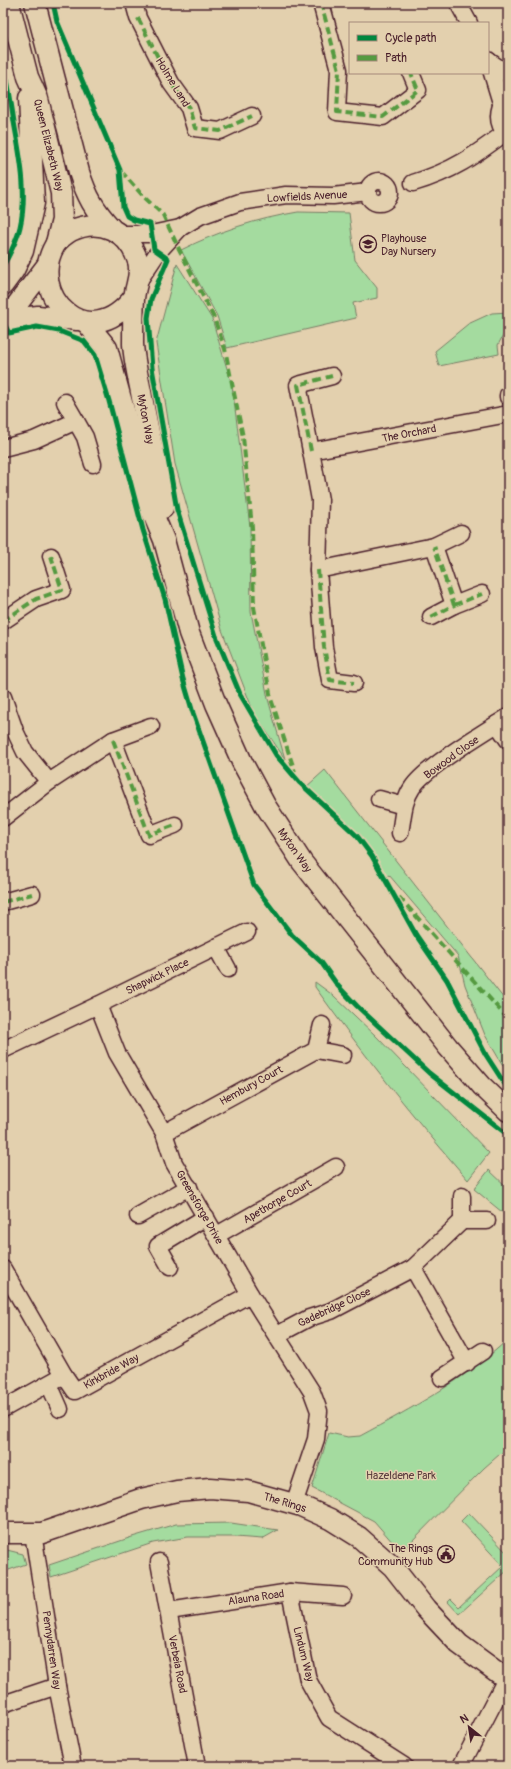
<svg xmlns="http://www.w3.org/2000/svg" width="511" height="1769" viewBox="0 0 511 1769" font-family="Pangolin,sans-serif">
  <rect width="100%" height="100%" fill="#e3d0ae"/>
  <filter id="ink" filterUnits="userSpaceOnUse"><feTurbulence type="fractalNoise" baseFrequency=".025" numOctaves="2"/><feDisplacementMap in="SourceGraphic" scale="8" xChannelSelector="R" yChannelSelector="G"/><feConvolveMatrix kernelMatrix="1 2 1 2 8 2 1 2 1" color-interpolation-filters="sRGB"/></filter>
  <g filter="url(#ink)">
    <!-- green -->
    <g fill="#a4db9f" stroke="#777d65">
      <path d="M 298,212 L 349,213 L 355,260 L 377,288 L 377,298 L 353,303 L 356,318 L 227,348 L 217,316 L 181,250 C 219,231 256,219 298,212 Z"/>
      <polygon points="177,264 212,319 232,385 250,527 251,612 268,699 285,759 254,713 222,630 175,464 156,343"/>
      <polygon points="508,312 508,326 498,345 499,354 439,366 435,351 468,324 492,313"/>
      <polygon points="325,770 508,1004 508,1074 485,1035 465,985 458,956 389,875 384,878 372,856 357,836 305,788"/>
      <path d="M 315,982 L 334,996 L 376,1036 L 489,1153 L 468,1180 C 414,1118 363,1054 315,987 Z"/>
      <polygon points="489,1170 508,1188 508,1217 474,1189"/>
      <path d="M 508,1339 L 508,1447 L 484,1468 L 401,1552 L 374,1521 L 312,1488 L 329,1433 L 348,1437 L 360,1436 C 412,1408 465,1380 508,1339 Z"/>
      <polygon points="469,1513 508,1554 508,1570 459,1614 448,1602 451,1599 459,1607 503,1566 461,1521"/>
      <polygon points="231,1523 278,1530 262,1539 235,1537 188,1537 153,1543 51,1577 49,1565 132,1537 176,1524"/>
      <polygon points="3,1549 23,1554 26,1564 3,1572"/>
    </g>
    <g fill="none" stroke-linecap="round" stroke-linejoin="round">
      <!-- minor casing -->
      <g stroke="#4a1f2b" stroke-width="19">
        <g id="minor">
          <polyline points="134,3 138,18 171,83 189,108 195,128 220,131 252,116"/>
          <polyline points="321,3 339,70 337,112 383,117 418,90 411,73"/>
          <polyline points="458,3 469,23"/>
          <polyline points="488,60 502,106"/>
          <polyline points="489,61 508,74"/>
          <circle cx="379" cy="192" r="11"/>
          <path d="M 413,183 C 453,171 474,156 506,132"/>
          <polyline points="122,234 151,234 180,228 200,216 240,202 286,195 333,196 368,192"/>
          <polyline points="140,279 158,252 180,228"/>
          <polyline points="508,395 508,397"/>
          <polyline points="65,402 76,421"/>
          <polyline points="3,448 34,440 76,421 85,437 93,464"/>
          <polyline points="311,451 298,385 332,376"/>
          <polyline points="318,570 434,546 461,533"/>
          <polyline points="454,605 482,594"/>
          <polyline points="431,617 454,605 434,546"/>
          <polyline points="3,621 36,599 62,590 51,556"/>
          <polyline points="354,683 330,680 324,647 318,570 320,500 311,451 508,414"/>
          <polyline points="3,697 15,731 25,752 49,782"/>
          <polyline points="497,724 508,740"/>
          <polyline points="113,740 149,835 175,825"/>
          <polyline points="379,799 404,806"/>
          <polyline points="3,818 49,782 113,740 151,726"/>
          <path d="M 400,833 C 403,818 403,801 412,788 C 425,767 485,732 508,717"/>
          <polyline points="3,902 32,894"/>
          <polyline points="216,947 228,969"/>
          <polyline points="98,1005 247,932"/>
          <polyline points="3,1050 98,1005 117,1053 164,1133 174,1163 250,1294 312,1392 319,1411 316,1439 294,1504"/>
          <polyline points="316,1050 343,1055"/>
          <polyline points="164,1133 316,1050 322,1025"/>
          <polyline points="462,1196 462,1221 487,1221"/>
          <polyline points="138,1216 189,1187"/>
          <polyline points="217,1235 336,1167"/>
          <polyline points="170,1267 158,1246 206,1217"/>
          <polyline points="413,1268 467,1363"/>
          <polyline points="3,1269 64,1375 75,1391 250,1294"/>
          <polyline points="277,1335 309,1318 331,1311 413,1268 462,1221"/>
          <polyline points="442,1378 483,1351"/>
          <polyline points="49,1384 60,1409"/>
          <polyline points="3,1409 64,1375"/>
          <polyline points="33,1533 57,1686 73,1766"/>
          <polyline points="159,1562 197,1766"/>
          <polyline points="290,1592 308,1680 329,1718 404,1766"/>
          <polyline points="169,1611 290,1592 343,1596"/>
          <polyline points="3,1704 57,1686"/>
          <polyline points="461,1766 506,1679"/>
        </g>
      </g>
      <!-- tertiary casing -->
      <g stroke="#4a1f2b" stroke-width="23">
        <g id="tertiary">
          <polyline points="9,3 28,77 38,99 61,193 62,220 56,243"/>
          <path d="M 35,3 L 79,172 C 87,197 94,209 111,228"/>
          <path d="M 508,96 C 500,109 497,121 508,133"/>
          <polyline points="3,285 14,270 23,251 34,203 29,98"/>
          <path d="M 134,297 C 87,358 26,294 55,245 C 59,239 66,234 71,231 C 100,217 128,231 138,261 C 142,275 135,285 134,299 C 133,314 133,330 133,344 C 134,360 138,377 141,392 C 148,431 158,470 163,508"/>
          <polyline points="6,319 48,264"/>
          <polyline points="3,320 38,316 77,320"/>
          <polyline points="86,322 107,348 151,509 164,540 189,633 216,704 242,762 265,805 302,862 448,1047 482,1086 508,1111"/>
          <polyline points="3,1533 42,1533 141,1499 177,1491 210,1488 248,1491 301,1506 330,1519 359,1537 393,1567 426,1609 459,1644 508,1680"/>
        </g>
      </g>
      <!-- minor -->
      <use href="#minor" stroke="#e3d0ae" stroke-width="16"/>
      <!-- tertiary -->
      <use href="#tertiary" stroke="#e3d0ae" stroke-width="20"/>
      <!-- quiet -->
      <g stroke="#559a41" stroke-width="4" stroke-dasharray="8 4" stroke-linecap="butt">
        <polyline points="321,3 339,70 337,112 383,117 418,90 411,73"/>
        <polyline points="138,18 171,83 189,108 195,128 220,131 252,116"/>
        <polyline points="121,171 143,196 163,215 178,247 214,318 225,349 243,437 252,527 254,607 271,699 295,772"/>
        <polyline points="311,451 298,385 332,376"/>
        <polyline points="318,570 324,647 330,680 354,683"/>
        <polyline points="454,605 482,594"/>
        <polyline points="431,617 454,605 434,546"/>
        <polyline points="3,621 36,599 62,590 51,556"/>
        <polyline points="113,740 149,835 175,825"/>
        <polyline points="399,897 508,1019"/>
        <polyline points="3,902 32,894"/>
      </g>
      <!-- cycleway casing -->
      <g stroke="#e3d0ae" stroke-width="8">
        <g id="cycleway">
          <polyline points="53,3 57,21 120,170 123,207 127,216 134,220 150,224 154,249 168,259 151,299 148,318 152,368 177,510 216,636 240,694 276,755 300,783 357,836 372,856 416,935 447,980 486,1055 508,1089"/>
          <path d="M 3,62 C 8,81 11,102 14,122 C 20,156 28,193 20,227 C 17,241 10,254 3,266"/>
          <polyline points="3,322 9,333 37,327 59,331 84,341 95,355 109,401 143,530 165,599 183,679 193,713 254,885 292,935 321,962 338,986 357,1006 429,1073 508,1135"/>
        </g>
      </g>
      <!-- cycleway -->
      <use href="#cycleway" stroke="#00873e" stroke-width="5"/>
    </g>
  </g>
  <!-- icons -->
  <defs>
    <g id="school-ring" transform="scale(0.9)"><circle r="9.5" fill="#e3d0ae" stroke="#4a1f2b" stroke-width="1.5"/><path d="M0-5L7-2L0 1L-7-2ZM-4 1L0 2.5L4 1V4Q0 6-4 4Z" fill="#4a1f2b"/></g>
    <g id="civic-ring" transform="scale(0.9)"><circle r="9.5" fill="#e3d0ae" stroke="#4a1f2b" stroke-width="1.5"/><path d="M-.6-6.5H3V-4.5H.6V-3L4-1V1h2V6H-6V1h2V-1L-.6-3ZM-1.2 2.5V6h2.4V2.5Z" fill="#4a1f2b"/></g>
  </defs>
  <g fill-rule="evenodd">
    <use href="#school-ring" x="368" y="244"/>
    <use href="#civic-ring" x="446" y="1554"/>
  </g>
  <g text-anchor="middle" stroke-width="3" stroke-linejoin="round" paint-order="stroke">
    <!-- street labels -->
    <g font-size="11" fill="#4a1f2b" stroke="#e3d0ae">
      <text transform="translate(173 82) rotate(59)" y="4">Holme Land</text>
      <text transform="translate(49 145) rotate(76)" y="4">Queen Elizabeth Way</text>
      <text transform="translate(307 196) rotate(-3)" y="4">Lowfields Avenue</text>
      <text transform="translate(146 419) rotate(79)" y="4">Myton Way</text>
      <text transform="translate(409 433) rotate(-11)" y="4">The Orchard</text>
      <text transform="translate(451 757) rotate(-36)" y="4">Bowood Close</text>
      <text transform="translate(295 850) rotate(55)" y="4">Myton Way</text>
      <text transform="translate(157 976) rotate(-26)" y="4">Shapwick Place</text>
      <text transform="translate(251 1085) rotate(-29)" y="4">Hembury Court</text>
      <text transform="translate(277 1201) rotate(-30)" y="4">Apethorpe Court</text>
      <text transform="translate(200 1207) rotate(60)" y="4">Greensforge Drive</text>
      <text transform="translate(334 1307) rotate(-25)" y="4">Gadebridge Close</text>
      <text transform="translate(111 1371) rotate(-29)" y="4">Kirkbride Way</text>
      <text transform="translate(285 1502) rotate(17)" y="4">The Rings</text>
      <text transform="translate(256 1597) rotate(-8)" y="4">Alauna Road</text>
      <text transform="translate(52 1650) rotate(82)" y="4">Pennydarren Way</text>
      <text transform="translate(304 1654) rotate(76)" y="4">Lindum Way</text>
      <text transform="translate(178 1664) rotate(79)" y="4">Verbeia Road</text>
    </g>
    <!-- poi labels -->
    <g font-size="11" fill="#4a1f2b" stroke="#e3d0ae" text-anchor="start">
      <text x="381" y="242">Playhouse<tspan x="381" dy="13">Day Nursery</tspan></text>
      <text x="433" y="1552" text-anchor="end">The Rings<tspan x="433" dy="13">Community Hub</tspan></text>
    </g>
    <!-- park labels -->
    <g font-size="11" fill="#583b3c" stroke="#e3d0ae">
      <text x="401" y="1479">Hazeldene Park</text>
    </g>
  </g>
  <!-- margin -->
  <rect width="511" height="1769" fill="none" stroke="#e3d0ae" stroke-width="16"/>
  <rect x="8" y="8" width="495" height="1753" fill="none" stroke="#4a1f2b" stroke-width="1.5" filter="url(#ink)"/>
  <!-- legend -->
  <rect x="349" y="22" width="140" height="52" fill="#e3d0ae" stroke="#a6897a"/>
  <rect x="357" y="35" width="20" height="6" fill="#00873e" stroke="#a6897a"/>
  <text x="385" y="42" font-size="12" fill="#4a1f2b">Cycle path</text>
  <rect x="357" y="55" width="20" height="6" fill="#559a41" stroke="#a6897a"/>
  <text x="385" y="62" font-size="12" fill="#4a1f2b">Path</text>
  <!-- north arrow -->
  <g transform="translate(469 1727) rotate(330)" stroke="#e3d0ae" stroke-width="3" paint-order="stroke">
  <path d="M0-3L7 15L0 10L-7 15Z" fill="#4a1f2b"/>
  <text y="-6" font-size="11" font-weight="bold" text-anchor="middle" fill="#4a1f2b">N</text>
  </g>
</svg>
